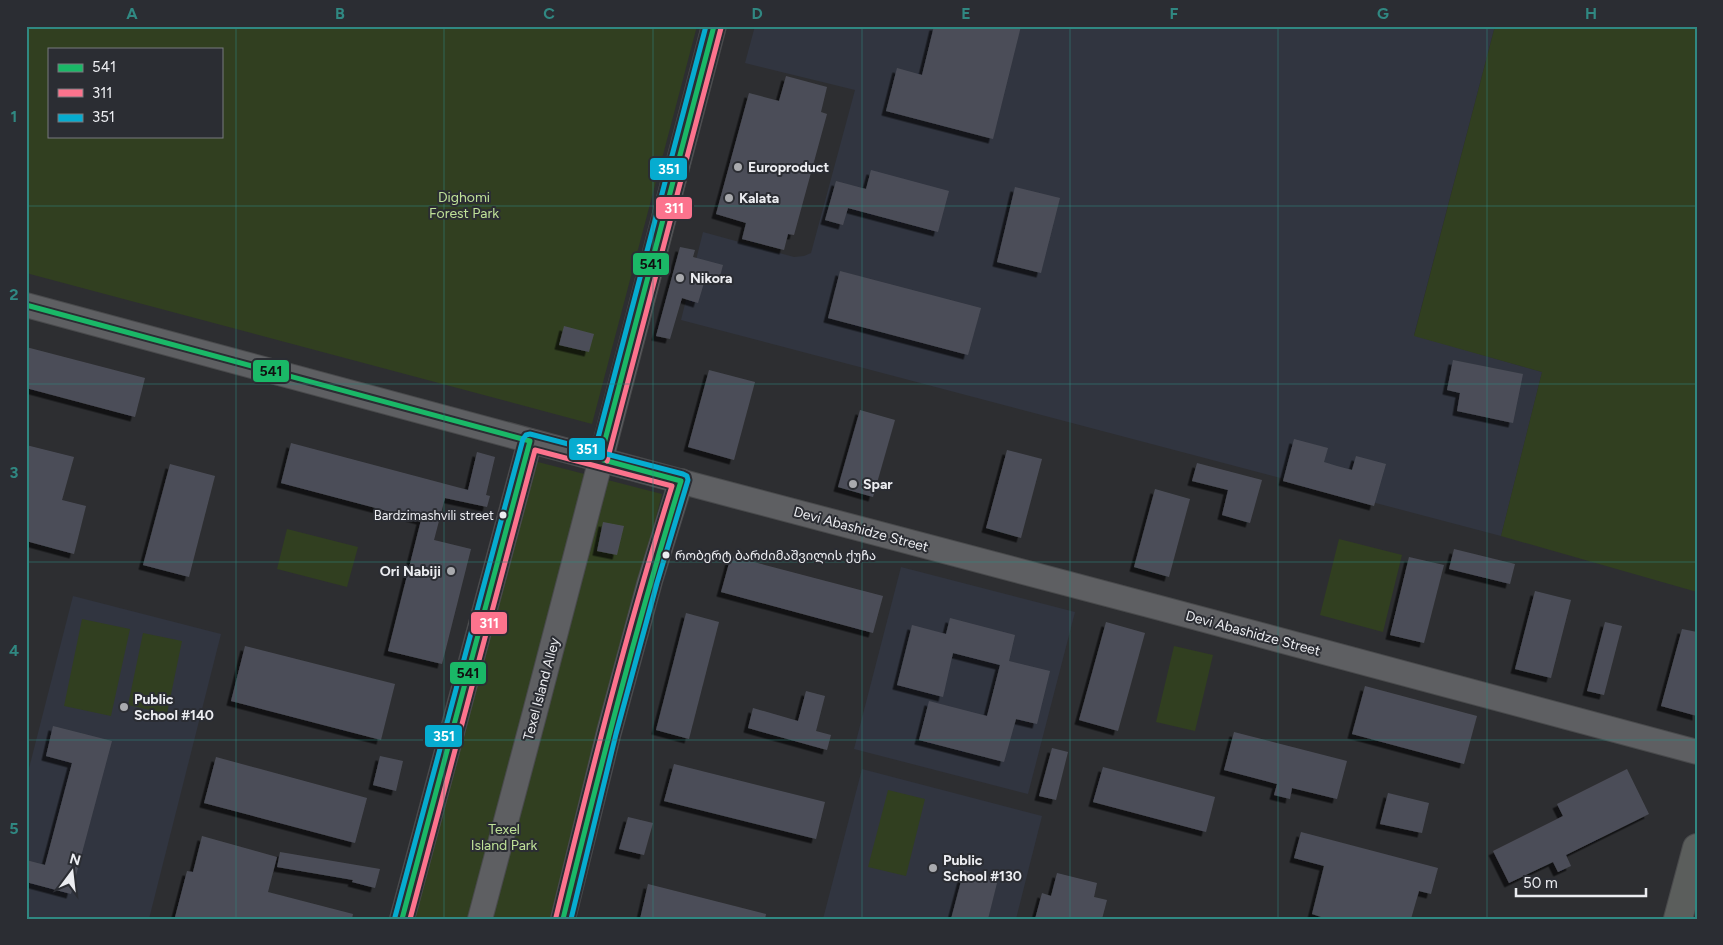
<svg xmlns="http://www.w3.org/2000/svg" width="1723" height="945" viewBox="0 0 1723 945" font-family="Figtree,'Noto Sans Georgian',sans-serif">
  <defs>
    <filter id="shadow"><feDropShadow dx="-4.5" dy="4.5" stdDeviation="0" flood-color="#0009"/></filter>
  </defs>
  <rect width="100%" height="100%" fill="#2d2e31"/>
  <!-- built -->
  <g fill="#313540">
    <polygon points="755,26 1495,26 1414,335 1542,372 1501,536 681,320 703,232 794,257 804,256 811,253 855,90 745,63"/>
    <polygon points="901,567 1075,612 1028,794 854,749"/>
    <polygon points="73,596 221,634 149,919 26,919 26,780"/>
    <polygon points="862,769 1042,816 1016,919 823,919"/>
  </g>
  <!-- green -->
  <g fill="#313f20" fill-rule="evenodd">
    <path d="M 26,26 L 697,26 L 592,424 L 26,273 ZM 49,49 L 221,49 L 221,136 L 49,136 Z"/>
    <polygon points="1495,26 1697,26 1697,592 1501,536 1542,372 1414,336"/>
    <polygon points="538,462 662,494 554,919 412,919 533,464"/>
    <polygon points="287,529 358,547 347,587 277,569"/>
    <polygon points="1339,539 1402,555 1383,632 1320,615"/>
    <polygon points="82,619 130,629 111,716 64,706"/>
    <polygon points="143,633 182,641 167,714 128,705"/>
    <polygon points="1174,646 1213,655 1195,731 1156,722"/>
    <polygon points="888,790 925,799 906,876 868,867"/>
  </g>
  <!-- building -->
  <g fill="#4c4e58" filter="url(#shadow)">
    <polygon points="934,26 1021,26 993,139 886,111 897,68 922,75"/>
    <polygon points="786,76 827,87 821,112 827,114 794,235 788,234 784,250 742,239 746,223 716,214 749,93 779,101"/>
    <polygon points="871,170 949,191 938,232 848,208 843,225 825,220 836,181 866,189"/>
    <polygon points="1015,187 1060,198 1041,273 997,262"/>
    <polygon points="680,247 695,250 693,257 723,265 719,280 706,276 698,303 682,298 670,339 656,336"/>
    <polygon points="840,271 981,308 968,355 828,318"/>
    <polygon points="564,326 594,334 589,352 559,345"/>
    <polygon points="26,347 145,378 135,417 26,388"/>
    <polygon points="1453,360 1523,374 1513,423 1457,411 1460,393 1447,390"/>
    <polygon points="709,370 755,382 734,460 688,447"/>
    <polygon points="860,410 895,420 873,497 838,487"/>
    <polygon points="1294,439 1328,448 1324,462 1337,466 1352,470 1356,456 1386,464 1374,506 1283,481"/>
    <polygon points="291,443 468,490 477,452 495,457 486,495 490,496 487,507 445,498 434,540 471,549 442,664 388,651 421,520 281,483"/>
    <polygon points="26,445 74,457 62,500 86,506 74,554 26,541"/>
    <polygon points="1007,450 1042,459 1021,538 986,528"/>
    <polygon points="1197,463 1262,480 1250,523 1222,515 1228,490 1192,481"/>
    <polygon points="170,464 215,476 189,577 143,565"/>
    <polygon points="1155,489 1190,499 1169,577 1134,567"/>
    <polygon points="603,522 624,526 617,555 597,551"/>
    <polygon points="1454,549 1515,564 1510,584 1449,569"/>
    <polygon points="731,556 883,596 873,633 721,592"/>
    <polygon points="1409,557 1444,565 1424,643 1390,635"/>
    <polygon points="1535,591 1571,600 1551,678 1515,669"/>
    <polygon points="686,613 719,622 689,739 656,730"/>
    <polygon points="950,618 1015,635 1009,661 1050,671 1037,724 1016,719 1004,762 919,740 929,701 987,716 1000,665 953,653 943,697 897,685 912,625 946,634"/>
    <polygon points="1106,622 1145,633 1118,731 1079,720"/>
    <polygon points="1605,622 1622,626 1604,695 1587,691"/>
    <polygon points="1682,629 1697,632 1697,716 1661,706"/>
    <polygon points="245,646 395,684 381,740 231,701"/>
    <polygon points="1365,686 1477,716 1464,764 1352,734"/>
    <polygon points="806,691 825,696 816,731 831,735 827,750 748,728 753,708 798,721"/>
    <polygon points="53,726 112,741 71,894 26,882 26,860 45,865 72,763 46,756"/>
    <polygon points="1234,732 1347,761 1337,799 1292,788 1290,799 1274,795 1277,784 1224,770"/>
    <polygon points="1052,748 1068,752 1056,800 1039,796"/>
    <polygon points="380,756 403,761 396,791 373,785"/>
    <polygon points="216,757 367,798 355,843 204,803"/>
    <polygon points="674,764 825,802 816,839 664,801"/>
    <polygon points="1103,767 1215,797 1206,832 1093,802"/>
    <polygon points="1627,769 1649,814 1566,855 1571,866 1558,872 1553,862 1509,883 1493,851 1563,816 1557,804"/>
    <polygon points="1388,793 1429,803 1422,833 1380,824"/>
    <polygon points="628,817 653,823 644,855 619,849"/>
    <polygon points="1301,832 1438,868 1431,894 1419,891 1411,919 1327,919 1312,914 1324,866 1294,858"/>
    <polygon points="202,836 277,857 268,892 353,914 352,919 183,919 175,917 187,871 193,872"/>
    <polygon points="280,852 380,869 375,888 352,882 353,880 277,867"/>
    <polygon points="964,870 998,879 988,919 951,919"/>
    <polygon points="1057,873 1097,883 1094,897 1107,900 1102,919 1035,919 1042,893 1051,896"/>
    <polygon points="648,884 766,914 765,919 640,919"/>
  </g>
  <g fill="none" stroke-linecap="round" stroke-linejoin="round">
    <!-- minor casing -->
    <g stroke="#494a4c" stroke-width="26">
      <g id="minor">
        <polyline points="26,305 698,486 1160,608 1697,752"/>
        <polyline points="402,919 530,441"/>
        <polyline points="480,919 535,712 714,26"/>
        <polyline points="563,919 609,732 650,581 681,481"/>
      </g>
    </g>
    <!-- major casing -->
    <g stroke="#494a4c" stroke-width="30">
      <polyline id="major" points="1678,919 1697,848"/>
    </g>
    <!-- minor -->
    <use href="#minor" stroke="#5e5f62" stroke-width="24"/>
    <!-- major -->
    <use href="#major" stroke="#5b5e5c" stroke-width="28"/>
    <!-- bus-1 casing -->
    <g stroke="#2b2d33" stroke-width="9">
      <g id="bus-1">
        <polyline points="26,305 530,441 402,919"/>
        <path d="M 563,919 C 599,772 636,626 681,481 L 600,459 L 714,26"/>
      </g>
    </g>
    <!-- bus-2 casing -->
    <g stroke="#2b2d33" stroke-width="9">
      <g id="bus-2">
        <polyline points="607,461 721,28"/>
        <path d="M 410,919 L 535,450 L 672,486 C 627,629 591,773 556,917"/>
      </g>
    </g>
    <!-- bus-3 casing -->
    <g stroke="#2b2d33" stroke-width="9">
      <g id="bus-3">
        <polyline points="593,457 706,26"/>
        <polyline points="395,917 523,439 526,435 530,434 683,474 687,476 688,480 657,583 616,734 571,919"/>
      </g>
    </g>
    <!-- bus-1 -->
    <use href="#bus-1" stroke="#1ab867" stroke-width="5"/>
    <!-- bus-2 -->
    <use href="#bus-2" stroke="#fc738d" stroke-width="5"/>
    <!-- bus-3 -->
    <use href="#bus-3" stroke="#06acd0" stroke-width="5"/>
  </g>
  <!-- grid -->
  <path fill="none" stroke="#308882" stroke-width="1" stroke-opacity="0.55" d="M 236,26 L 236,919M 444,26 L 444,919M 653,26 L 653,919M 862,26 L 862,919M 1070,26 L 1070,919M 1278,26 L 1278,919M 1487,26 L 1487,919M 26,206 L 1697,206M 26,384 L 1697,384M 26,562 L 1697,562M 26,740 L 1697,740"/>
  <!-- markers -->
  <g fill="#a9aaae" stroke="#2b2d33" stroke-width="2">
    <circle cx="738" cy="167" r="5"/>
    <circle cx="729" cy="198" r="5"/>
    <circle cx="680" cy="278" r="5"/>
    <circle cx="853" cy="484" r="5"/>
    <circle cx="451" cy="571" r="5"/>
    <circle cx="124" cy="707" r="5"/>
    <circle cx="933" cy="868" r="5"/>
  </g>
  <g fill="#ecedf1" stroke="#2b2d33" stroke-width="2">
    <circle cx="503" cy="515" r="4.5"/>
    <circle cx="666" cy="555" r="4.5"/>
  </g>
  <g text-anchor="middle" stroke-width="4" stroke-linejoin="round" paint-order="stroke">
    <!-- bus labels -->
    <g font-size="13" fill="#ecedf1" stroke="#2b2d33" text-anchor="end">
      <text x="494" y="520">Bardzimashvili street</text>
      <text x="675" y="560" text-anchor="start">რობერტ ბარძიმაშვილის ქუჩა</text>
    </g>
    <!-- poi labels -->
    <g font-size="14" font-weight="bold" fill="#ecedf1" stroke="#2b2d33" text-anchor="start">
      <text x="748" y="172">Europroduct</text>
      <text x="739" y="203">Kalata</text>
      <text x="690" y="283">Nikora</text>
      <text x="863" y="489">Spar</text>
      <text x="441" y="576" text-anchor="end">Ori Nabiji</text>
      <text x="134" y="704">Public<tspan x="134" dy="16">School #140</tspan></text>
      <text x="943" y="865">Public<tspan x="943" dy="16">School #130</tspan></text>
    </g>
    <!-- park labels -->
    <g font-size="14" fill="#bfe198" stroke="#2b2d33">
      <text x="464" y="202">Dighomi<tspan x="464" dy="16">Forest Park</tspan></text>
      <text x="504" y="834">Texel<tspan x="504" dy="16">Island Park</tspan></text>
    </g>
    <!-- street labels -->
    <g font-size="14" fill="#ecedf1" stroke="#2b2d33">
      <text transform="translate(861 529) rotate(15)" y="5">Devi Abashidze Street</text>
      <text transform="translate(1253 633) rotate(15)" y="5">Devi Abashidze Street</text>
      <text transform="translate(541 689) rotate(-75)" y="5">Texel Island Alley</text>
    </g>
  </g>
  <g stroke="#2b2d33" stroke-width="2">
    <rect x="649" y="157" width="39" height="24" rx="5" fill="#06acd0"/>
    <rect x="655" y="196" width="38" height="24" rx="5" fill="#fc738d"/>
    <rect x="632" y="252" width="38" height="24" rx="5" fill="#1ab867"/>
    <rect x="252" y="359" width="38" height="24" rx="5" fill="#1ab867"/>
    <rect x="568" y="437" width="38" height="24" rx="5" fill="#06acd0"/>
    <rect x="470" y="611" width="38" height="24" rx="5" fill="#fc738d"/>
    <rect x="449" y="661" width="38" height="24" rx="5" fill="#1ab867"/>
    <rect x="424" y="724" width="39" height="24" rx="5" fill="#06acd0"/>
  </g>
  <g font-size="14" text-anchor="middle" font-weight="bold" fill="#fff">
    <text x="669" y="174">351</text>
    <text x="674" y="213">311</text>
    <text x="587" y="454">351</text>
    <text x="489" y="628">311</text>
    <text x="444" y="741">351</text>
  </g>
  <g font-size="14" text-anchor="middle" font-weight="bold" fill="#111">
    <text x="651" y="269">541</text>
    <text x="271" y="376">541</text>
    <text x="468" y="678">541</text>
  </g>
  <!-- border -->
  <rect width="1723" height="945" fill="none" stroke="#2b2d33" stroke-width="55"/>
  <!-- legend -->
  <rect x="48" y="48" width="175" height="90" fill="#2b2d33" stroke="#787a7f"/>
  <rect x="58" y="64" width="25" height="8" fill="#1ab867" stroke="#787a7f"/>
  <text x="92" y="72" font-size="15" fill="#ecedf1">541</text>
  <rect x="58" y="89" width="25" height="8" fill="#fc738d" stroke="#787a7f"/>
  <text x="92" y="98" font-size="15" fill="#ecedf1">311</text>
  <rect x="58" y="114" width="25" height="8" fill="#06acd0" stroke="#787a7f"/>
  <text x="92" y="122" font-size="15" fill="#ecedf1">351</text>
  <!-- north arrow -->
  <g transform="translate(72 872) rotate(15)" stroke="#2b2d33" stroke-width="4" paint-order="stroke">
  <path d="M0-4L9 19L0 12L-9 19Z" fill="#ecedf1"/>
  <text y="-8" font-size="14" font-weight="bold" text-anchor="middle" fill="#ecedf1">N</text>
  </g>
  <!-- scale -->
  <path d="M1516 888v8h130v-8" fill="none" stroke="#ecedf1" stroke-width="2.5"/>
  <text x="1523" y="888" font-size="15" fill="#ecedf1" stroke="#2b2d33" stroke-width="4" paint-order="stroke">50 m</text>
  <rect x="28" y="28" width="1668" height="890" fill="none" stroke="#308882" stroke-width="2"/>
  <g font-size="16" text-anchor="middle" font-weight="bold" fill="#308882">
    <text x="132" y="19">A</text>
    <text x="340" y="19">B</text>
    <text x="549" y="19">C</text>
    <text x="757" y="19">D</text>
    <text x="966" y="19">E</text>
    <text x="1174" y="19">F</text>
    <text x="1383" y="19">G</text>
    <text x="1591" y="19">H</text>
    <text x="14" y="122">1</text>
    <text x="14" y="300">2</text>
    <text x="14" y="478">3</text>
    <text x="14" y="656">4</text>
    <text x="14" y="834">5</text>
  </g>
</svg>
